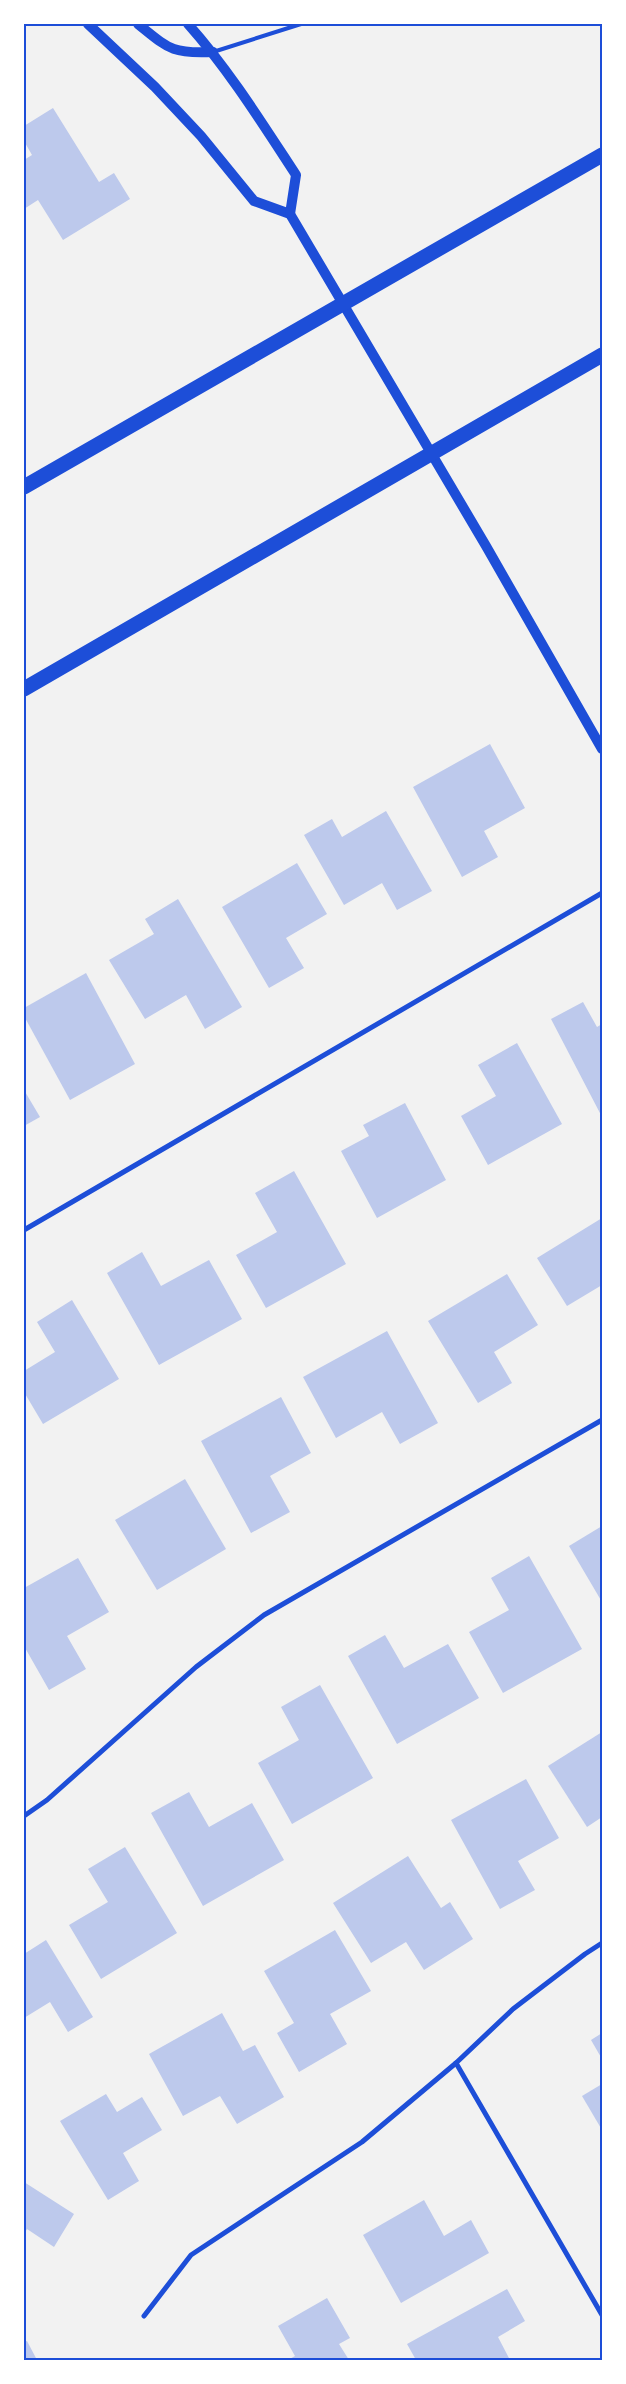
<svg xmlns="http://www.w3.org/2000/svg" width="626" height="2384" font-family="Spectral,serif">
	<rect width="100%" height="100%" fill="#f2f2f2"/>
	<!-- building -->
	<g fill="#bdc9ec">
		<path d="M53,108l46,74 15,-9 16,26 -67,41 -25,-40 -14,9v-49l8,-5 -8,-14v-15z"/>
		<path d="M490,744l35,64 -41,23 14,26 -36,20 -49,-90z"/>
		<path d="M386,811l46,80 -35,19 -15,-27 -38,22 -40,-70 28,-16 10,18z"/>
		<path d="M297,863l30,51 -41,24 18,30 -35,20 -47,-81z"/>
		<path d="M178,899l64,108 -37,22 -19,-34 -41,24 -36,-59 45,-26 -9,-15z"/>
		<path d="M86,973l49,91 -65,36 -46,-84v-8z"/>
		<path d="M583,1002l14,25 5,-3v93l-51,-98z"/>
		<path d="M517,1043l45,81 -74,41 -27,-49 35,-20 -18,-31z"/>
		<path d="M24,1090l16,27 -16,9z"/>
		<path d="M405,1103l41,77 -69,38 -36,-67 28,-15 -6,-11z"/>
		<path d="M294,1171l52,93 -80,44 -30,-53 41,-23 -22,-39z"/>
		<path d="M602,1218v67l-35,21 -30,-48z"/>
		<path d="M142,1252l19,34 48,-26 33,59 -83,46 -52,-92z"/>
		<path d="M507,1274l31,51 -44,27 18,31 -34,20 -50,-82z"/>
		<path d="M72,1300l47,79 -76,45 -19,-32v-21l31,-19 -18,-30z"/>
		<path d="M387,1331l51,92 -38,21 -18,-32 -46,26 -33,-61z"/>
		<path d="M281,1397l30,56 -41,23 20,36 -39,21 -50,-92z"/>
		<path d="M185,1479l41,70 -69,41 -42,-70z"/>
		<path d="M602,1526v76l-33,-56z"/>
		<path d="M529,1556l53,93 -79,44 -34,-61 40,-22 -18,-32z"/>
		<path d="M78,1558l31,54 -42,24 19,33 -37,21 -25,-44v-58z"/>
		<path d="M385,1635l19,33 44,-24 31,54 -82,46 -49,-88z"/>
		<path d="M320,1685l53,93 -81,46 -34,-61 41,-23 -18,-33z"/>
		<path d="M602,1732v85l-15,10 -39,-61z"/>
		<path d="M526,1779l33,59 -41,23 17,29 -35,19 -49,-89z"/>
		<path d="M189,1792l20,35 43,-24 32,57 -81,46 -52,-93z"/>
		<path d="M125,1847l52,86 -76,46 -32,-54 39,-23 -20,-33z"/>
		<path d="M408,1856l33,52 9,-6 23,37 -49,31 -18,-28 -35,21 -38,-60z"/>
		<path d="M335,1930l36,61 -41,23 17,30 -48,28 -22,-39 17,-10 -30,-52z"/>
		<path d="M46,1940l47,77 -25,15 -18,-30 -26,16v-64z"/>
		<path d="M222,2013l21,38 12,-6 29,52 -47,27 -17,-28 -37,20 -34,-62z"/>
		<path d="M602,2033v26l-11,-19z"/>
		<path d="M602,2084v46l-20,-34z"/>
		<path d="M106,2094l11,18 25,-15 20,33 -39,23 16,28 -31,19 -48,-79z"/>
		<path d="M24,2182l50,32 -20,33 -27,-18 -3,5z"/>
		<path d="M424,2200l20,36 27,-16 18,33 -88,50 -38,-68z"/>
		<path d="M507,2289l18,32 -27,16 12,23h-94l-9,-16z"/>
		<path d="M327,2298l23,40 -11,6 10,16h-61l7,-4 -17,-30z"/>
		<path d="M27,2341l10,19h-13v-18z"/>
	</g>
	<g fill="none" stroke-linecap="round" stroke-linejoin="round">
		<!-- service -->
		<path stroke="#1d4ed8" stroke-width="4" d="M213,52l88,-28"/>
		<!-- minor -->
		<g stroke="#1d4ed8" stroke-width="5">
			<path d="M24,1230l578,-337"/>
			<path d="M24,1816l23,-16 149,-133 68,-52 338,-195"/>
			<path d="M456,2063l146,252"/>
			<path d="M144,2316l47,-61 171,-113 94,-79 57,-54 72,-55 17,-11"/>
		</g>
		<!-- secondary -->
		<g stroke="#1d4ed8" stroke-width="10">
			<path d="M88,24l67,63 46,49 53,65 36,13 196,332 116,203"/>
			<path d="M138,24c31,25 34,30 75,28"/>
			<path d="M188,24c41,46 74,99 108,151l-6,39"/>
		</g>
		<!-- motorway -->
		<g stroke="#1d4ed8" stroke-width="15">
			<path d="M24,487l578,-332"/>
			<path d="M24,689l578,-334"/>
		</g>
	</g>
	<!-- border -->
	<rect width="626" height="2384" fill="none" stroke="#ffffff" stroke-width="50"/>
	<rect x="25" y="25" width="576" height="2334" fill="none" stroke="#1d4ed8" stroke-width="2"/>
</svg>
